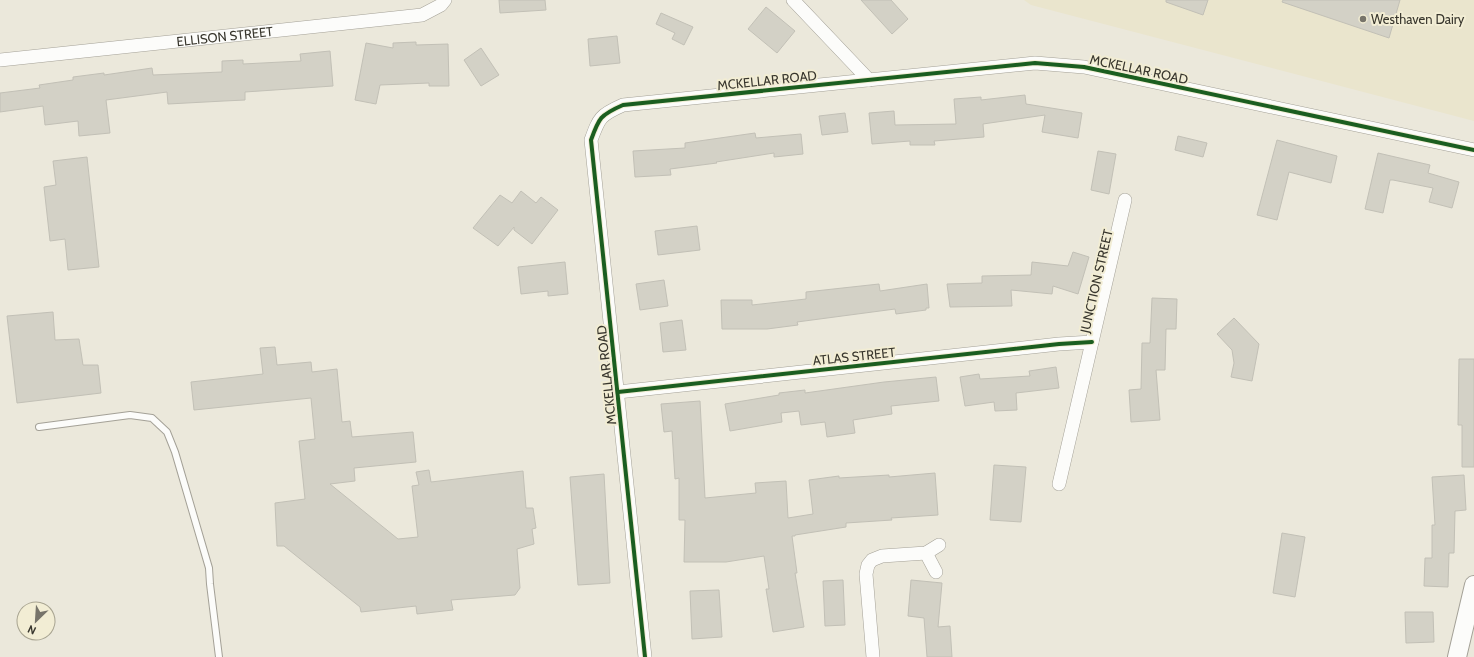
<svg xmlns="http://www.w3.org/2000/svg" width="1474" height="657" font-family="Cabin,sans-serif">
	<rect width="100%" height="100%" fill="#ebe8db"/>
	<!-- built -->
	<path fill="#eae5cd" d="M1024,0h450v121l-443,-116z"/>
	<!-- building -->
	<g fill="#d3d1c6" stroke="#c2c0b6">
		<path d="M499,0h46l1,10 -46,3z"/>
		<path d="M861,0h30l17,19 -16,15z"/>
		<path d="M1166,0h42l-5,15 -37,-13z"/>
		<path d="M1283,0h117l-11,38 -107,-36z"/>
		<path d="M766,7l29,24 -18,22 -29,-24z"/>
		<path d="M661,13l32,14 -9,18 -12,-6 3,-6 -19,-9z"/>
		<path d="M617,36l3,27 -30,3 -2,-27z"/>
		<path d="M416,42v3l32,-1 1,42h-20v-3l-49,2 -4,19 -21,-4 11,-57 27,5v-5z"/>
		<path d="M481,48l18,27 -18,11 -17,-26z"/>
		<path d="M330,51l3,35 -88,6v8l-21,1 -56,3 -1,-12 -61,8 4,33 -31,3 -1,-15 -33,4 -2,-19 -43,6v-19l40,-5 -1,-3 34,-5v-3l31,-4v2l48,-7 1,7 69,-3v-11l21,-1v4l58,-3 -1,-7z"/>
		<path d="M1025,95l1,9 56,9 -4,25 -36,-6 3,-17 -62,9 1,13 -50,4 1,4h-25v-4l-38,3 -3,-31 25,-2 1,14 61,-1 -2,-25 27,-2v3z"/>
		<path d="M845,113l3,19 -26,3 -3,-19z"/>
		<path d="M755,133l1,5 45,-4 2,20 -29,3v-4l-58,9 1,1 -47,6 1,6 -36,2 -2,-26 52,-3v-5z"/>
		<path d="M1178,136l29,7 -4,14 -28,-7z"/>
		<path d="M1277,140l60,16 -6,27 -42,-11 -12,48 -20,-5z"/>
		<path d="M1098,151l18,3 -7,40 -18,-4z"/>
		<path d="M1378,153l52,12 -2,8 31,9 -7,26 -23,-6 4,-14 -40,-8h-3l-7,33 -18,-4z"/>
		<path d="M87,157l12,110 -31,3 -3,-31 -15,2 -6,-54 12,-2 -3,-24z"/>
		<path d="M521,191l15,12 5,-6 17,13 -26,34 -18,-14v-3l-16,19 -25,-18 27,-33 12,8z"/>
		<path d="M697,226l3,24 -42,5 -3,-24z"/>
		<path d="M1073,252l16,5 -11,37 -25,-8 -1,8 -41,-4 1,16 -62,1 -3,-23 35,-1v-7l49,-1 1,-13 36,4z"/>
		<path d="M565,262l3,32 -20,2v-5l-27,3 -3,-27z"/>
		<path d="M664,280l4,26 -28,4 -4,-26z"/>
		<path d="M879,284l1,7 47,-7 2,24h-3v2l-30,4 -1,-5 -98,13 1,3 -31,4h-45l-1,-29h31v5l54,-6v-7z"/>
		<path d="M1152,298l25,1 -1,30h-10l-1,41h-9l4,50 -29,2 -2,-32 12,-1 1,-46h8z"/>
		<path d="M53,312l2,28 24,-1 4,26h15l3,28 -84,10 -10,-87z"/>
		<path d="M1234,318l25,26 -7,37 -21,-4 3,-14 -2,-13 -15,-16z"/>
		<path d="M682,320l4,30 -23,2 -3,-29z"/>
		<path d="M275,347l2,18 34,-3 1,10 25,-3 5,53 8,-1 2,16 61,-5 3,30 -62,6 1,13 -25,3 68,55 20,-2 -6,-51 7,-1 -3,-13 13,-2 2,12 92,-11 3,37h7l3,20 -4,1 2,15 -17,5 3,39 -5,7 -64,5 2,10 -36,4 -1,-8 -55,6 -1,-5 -76,-61h-7l-2,-43 30,-4 -6,-58 16,-2 -4,-41 -117,12 -3,-28 72,-8 -3,-26z"/>
		<path d="M1459,359h15v108h-12v-42h-4z"/>
		<path d="M1056,367l3,21 -43,5 1,17 -22,1 -1,-9 -29,4 -5,-29 19,-3 1,5 50,-3 -1,-5z"/>
		<path d="M936,377l3,24 -48,5 1,8 -39,6 2,13 -28,4 -2,-15 -24,3 -2,-14 -18,2 1,9 -52,9 -5,-27 54,-9v-2l26,-3v3l79,-11z"/>
		<path d="M700,401l5,97 51,-5 -1,-10 31,-2 2,37 25,-4 -4,-34 30,-4v2l50,-3v2l46,-4 3,42 -47,3 1,2 -46,3v4l-51,8v1h-3l5,37h-2l9,54 -31,5 -7,-43h3l-5,-33 -38,6h-42l1,-42h-6v-42l-4,1 -3,-48 -8,1 -3,-28z"/>
		<path d="M994,465l32,2 -5,55 -31,-2z"/>
		<path d="M604,474l6,109 -32,2 -8,-108z"/>
		<path d="M1464,475l2,35 -11,1 -1,42h-5l-1,34 -24,-1 1,-28h7v-33h3l-3,-48z"/>
		<path d="M1282,533l23,4 -10,60 -22,-4z"/>
		<path d="M843,580l2,45 -20,1 -2,-45z"/>
		<path d="M911,580l31,3 -4,44 12,-1 2,31h-25l-3,-39 -16,-2z"/>
		<path d="M719,590l3,47 -30,2 -2,-48z"/>
		<path d="M1405,612h28l1,30 -28,1z"/>
	</g>
	<g fill="none" stroke-linecap="round" stroke-linejoin="round">
		<defs>
			<path id="service" d="M39,427l91,-12 22,3 15,14 8,20 34,116 1,16 9,73"/>
			<g id="minor">
				<path d="M793,0l76,80"/>
				<path id="s1" d="M0,60l422,-45 19,-10 4,-5"/>
				<path d="M618,392l441,-48 33,-2"/>
				<path d="M1059,484l66,-284"/>
				<path d="M926,553l10,19"/>
				<path d="M645,657l-54,-517c8,-22 9,-25 32,-35l412,-42 49,4 390,83"/>
				<path d="M873,657l-7,-83 2,-9 4,-5 10,-4 44,-3 13,-8"/>
			</g>
			<path id="secondary" d="M1457,657l17,-72"/>
		</defs>
		<!-- service casing -->
		<use href="#service" stroke="#a4a197" stroke-width="8"/>
		<!-- minor casing -->
		<use href="#minor" stroke="#a4a197" stroke-width="14"/>
		<!-- secondary casing -->
		<use href="#secondary" stroke="#a4a197" stroke-width="20"/>
		<!-- service -->
		<use href="#service" stroke="#fcfcfa" stroke-width="6"/>
		<!-- minor -->
		<use href="#minor" stroke="#fcfcfa" stroke-width="13"/>
		<!-- secondary -->
		<use href="#secondary" stroke="#fcfcfa" stroke-width="18"/>
		<defs>
			<g id="cycleway">
				<path d="M618,392l441,-48 33,-2"/>
				<path d="M645,657l-54,-517c8,-22 9,-25 32,-35l412,-42 49,4 390,83"/>
			</g>
		</defs>
		<!-- cycleway casing -->
		<use href="#cycleway" stroke="#f2edd4" stroke-width="6"/>
		<!-- cycleway -->
		<use href="#cycleway" stroke="#1b5e20" stroke-width="4"/>
	</g>
	<!-- markers -->
	<circle fill="#77746a" stroke="#f2edd4" stroke-width="1.5" cx="1363" cy="19" r="4"/>
	<g text-anchor="middle" stroke-width="4" stroke-linejoin="round" paint-order="stroke">
		<!-- poi labels -->
		<g font-size="13" fill="#38362d" stroke="#f2edd4" text-anchor="start">
			<text x="1371" y="24">Westhaven Dairy</text>
		</g>
		<!-- street labels -->
		<g font-size="13" fill="#38362d" stroke="#f2edd4">
			<text dy="5" stroke="none"><textPath href="#s1" startOffset="226">ELLISON STREET</textPath></text>
			<text transform="translate(1139 69) rotate(12)" y="5">MCKELLAR ROAD</text>
			<text transform="translate(767 80) rotate(-6)" y="5">MCKELLAR ROAD</text>
			<text transform="translate(1096 281) rotate(-77)" y="5">JUNCTION STREET</text>
			<text transform="translate(854 356) rotate(-6)" y="5">ATLAS STREET</text>
			<text transform="translate(606 375) rotate(-96)" y="5">MCKELLAR ROAD</text>
		</g>
	</g>
	<!-- north arrow -->
	<g transform="translate(36 621) rotate(205)"><circle r="19" fill="#f2edd4" stroke="#a8a491"/>
	<path d="M0-3L7 15L0 10L-7 15Z" fill="#77746a"/>
	<text y="-6" font-size="11" font-weight="bold" text-anchor="middle" fill="#38362d">N</text>
	</g>
</svg>
